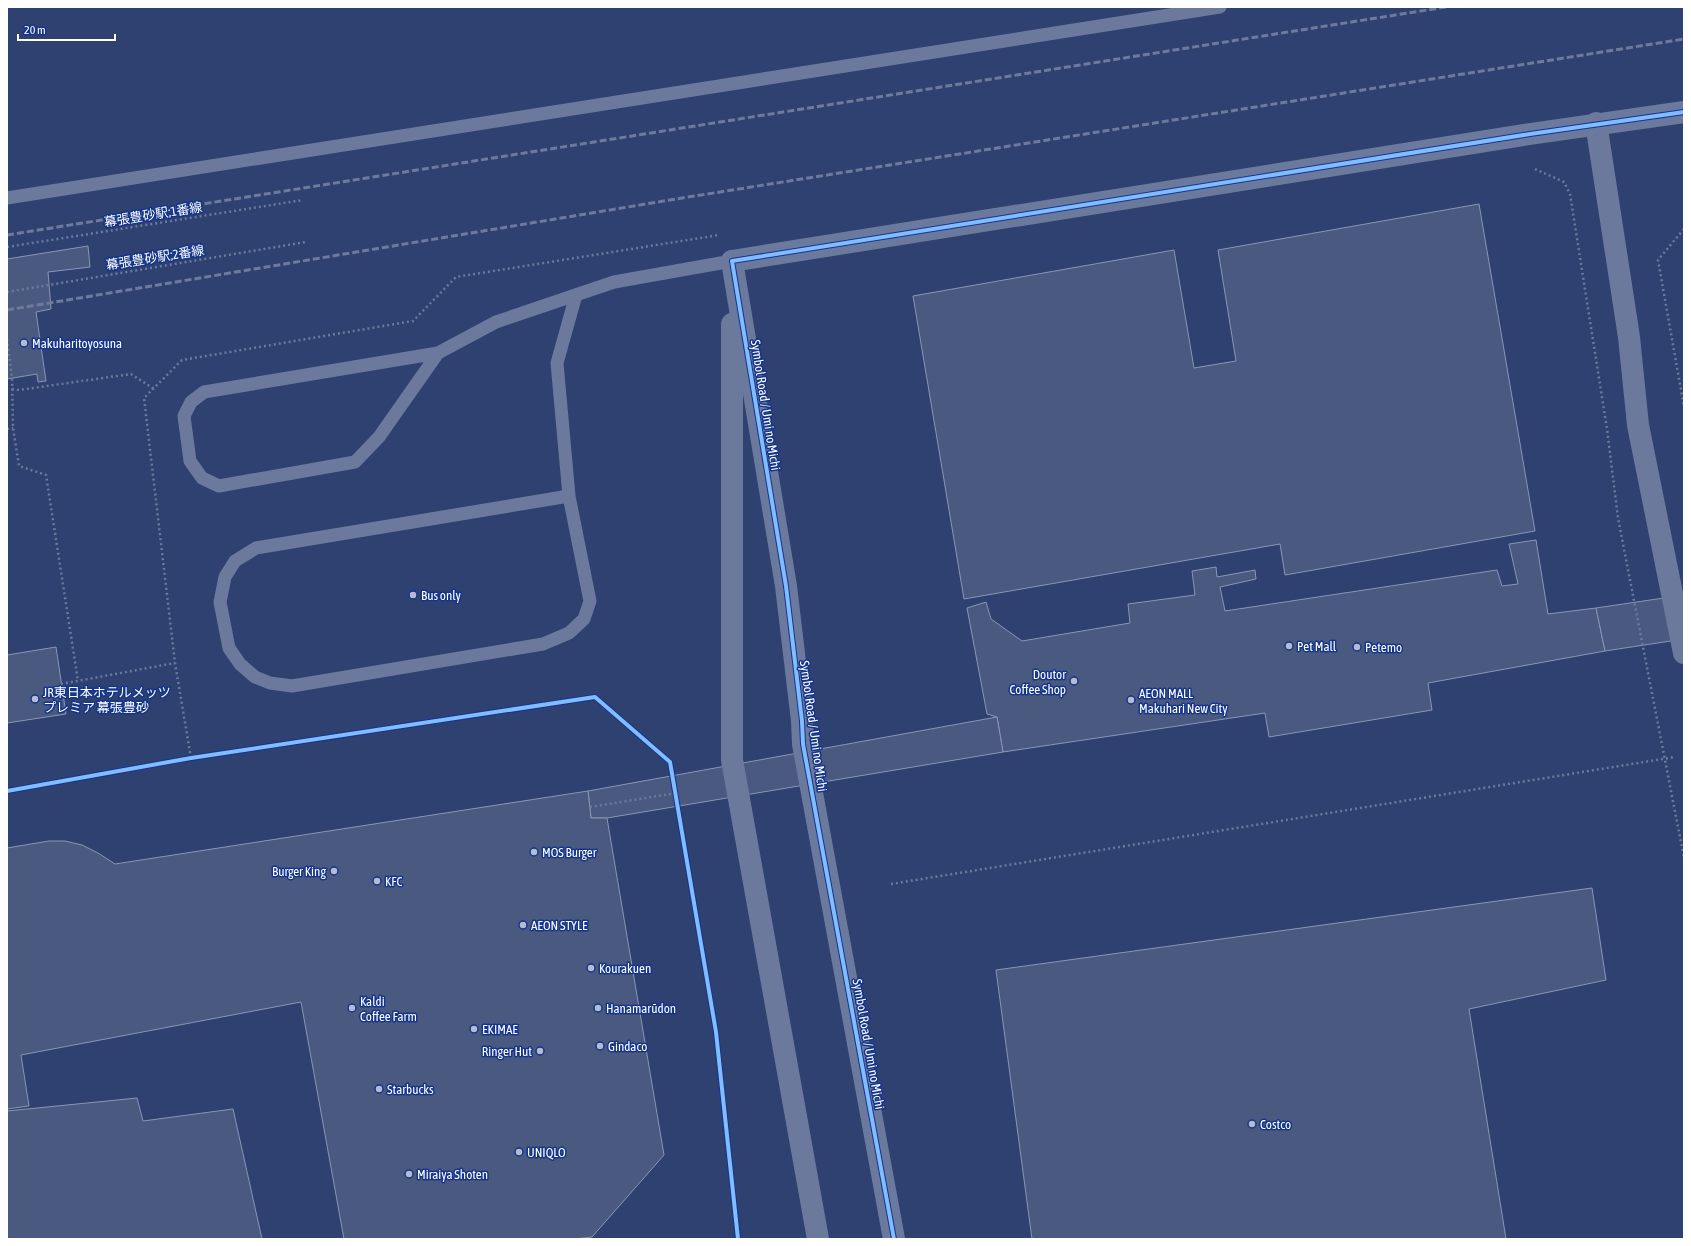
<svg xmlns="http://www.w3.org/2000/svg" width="1691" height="1246" font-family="'Asap Condensed','Noto Sans JP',sans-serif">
	<rect width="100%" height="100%" fill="#2f4170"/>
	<!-- building -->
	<g fill="#49597f" stroke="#8a96b3">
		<path d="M1479,204l56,327 -250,44 -5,-31 -316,55 -51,-303 261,-46 20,118 42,-7 -18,-111z"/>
		<path d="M88,246l2,21 -42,5 3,37 -15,3 10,69 -8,1 -1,-8 -30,5v-120z"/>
		<path d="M1536,540l12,74 48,-6 9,43 -177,32 4,27 -163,27 -4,-24 -262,39 -6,-35 -10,-3 -20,-106 19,-6 5,17 31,22 108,-18 -2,-19 67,-9 -3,-24 24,-4 1,10 38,-7 1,9 -36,8 5,24 272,-41 5,16 16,-2 -9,-40z"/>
		<path d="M1684,595v44l-79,12 -9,-43z"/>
		<path d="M56,647l10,67 -59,9v-68z"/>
		<path d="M997,717l6,35 -396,66h-16l-3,-27z"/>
		<path d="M588,791l3,27h16l57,337 -72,82 -17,2h-231l-43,-237 -280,53 8,51 -22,3v-261l42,-7h16l17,4 16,8 17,11z"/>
		<path d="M1592,888l14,92 -137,29 37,230h-474l-36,-269z"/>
		<path d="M137,1098l6,23 90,-12 29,130h-255v-128z"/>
	</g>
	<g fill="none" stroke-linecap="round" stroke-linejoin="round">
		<!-- path -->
		<g stroke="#6b799d" stroke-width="2.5" stroke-dasharray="2 3" stroke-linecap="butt">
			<path d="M1535,169l29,13 6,12 37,235 11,89 66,340"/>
			<path d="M1684,229l-26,31 26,147"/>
			<path d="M7,247l296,-47"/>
			<path d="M7,292l299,-50"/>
			<path d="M7,339l5,39 1,50 6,38 27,9 32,206"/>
			<path d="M12,389l7,1 112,-16 23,15"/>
			<path d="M7,429l6,-1"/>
			<path d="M61,684l114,-21"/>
			<path d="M191,758l-16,-95 -31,-265 38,-38 231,-39 43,-44 263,-42"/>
			<path d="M590,807l86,-14"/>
			<path d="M891,884l784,-127"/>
		</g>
		<!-- service -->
		<g stroke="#6b799d" stroke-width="13">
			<path d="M7,198l1213,-191"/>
			<path d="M438,353l-59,84 -24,25 -136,24 -17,-8 -12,-17 -6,-45 7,-14 13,-10 234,-39 58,-31 118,-40 118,-21"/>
			<path d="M569,496l-313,52 -21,13 -10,16 -5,25 9,46 11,16 15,13 15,6 22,3 251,-42 26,-11 15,-14 6,-18 -21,-105 -12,-133 19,-68"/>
		</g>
		<!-- tertiary -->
		<g stroke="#6b799d" stroke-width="22">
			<path d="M1596,123l33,214 9,88 46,228"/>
			<path d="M732,261l54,325 16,135 1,23 91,495"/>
			<path d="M732,261l798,-127 154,-22"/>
			<path d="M732,324v436l86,479"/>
		</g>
		<!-- rail -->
		<g stroke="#6d7a9c" stroke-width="3" stroke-dasharray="7 3" stroke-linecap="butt">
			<path d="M7,235l1439,-228"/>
			<path d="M7,310l675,-112 1002,-159"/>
		</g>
		<defs>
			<g id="cycleway">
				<path d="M7,791l184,-33 404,-61 75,65 46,270 22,207"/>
				<path d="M894,1239l-91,-495 -1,-23 -16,-135 -54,-325 798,-127 154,-22"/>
			</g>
		</defs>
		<!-- cycleway casing -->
		<use href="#cycleway" stroke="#14358b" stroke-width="6"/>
		<!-- cycleway -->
		<use href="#cycleway" stroke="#80bcff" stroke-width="4"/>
	</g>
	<!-- markers -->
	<g fill="#b6bccd" stroke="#14358b" stroke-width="1.5">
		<circle cx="24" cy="343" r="4"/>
		<circle cx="413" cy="595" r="4"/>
		<circle cx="1289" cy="646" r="4"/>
		<circle cx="1357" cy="647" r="4"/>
		<circle cx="1074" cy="681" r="4"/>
		<circle cx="35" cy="699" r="4"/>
		<circle cx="1131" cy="700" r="4"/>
		<circle cx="534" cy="852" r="4"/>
		<circle cx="334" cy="871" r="4"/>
		<circle cx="377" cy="881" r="4"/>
		<circle cx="523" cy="925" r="4"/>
		<circle cx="591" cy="968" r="4"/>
		<circle cx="352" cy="1008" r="4"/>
		<circle cx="598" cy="1008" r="4"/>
		<circle cx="474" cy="1029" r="4"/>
		<circle cx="600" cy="1046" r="4"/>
		<circle cx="540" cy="1051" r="4"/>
		<circle cx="379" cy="1089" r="4"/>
		<circle cx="1252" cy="1124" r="4"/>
		<circle cx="519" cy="1152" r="4"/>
		<circle cx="409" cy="1174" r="4"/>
	</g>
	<g text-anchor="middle" stroke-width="3" stroke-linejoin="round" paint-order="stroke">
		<!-- street labels -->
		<g font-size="13" fill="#fff" stroke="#14358b">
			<text transform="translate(153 214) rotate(-9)" y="5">幕張豊砂駅;1番線</text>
			<text transform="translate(155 257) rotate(-9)" y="5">幕張豊砂駅;2番線</text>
			<text transform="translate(766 405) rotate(81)" y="5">Symbol Road / Umi no Michi</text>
			<text transform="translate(814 726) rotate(82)" y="5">Symbol Road / Umi no Michi</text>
			<text transform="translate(869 1044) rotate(80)" y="5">Symbol Road / Umi no Michi</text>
		</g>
		<!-- poi labels -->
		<g font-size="13" fill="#fff" stroke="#14358b" text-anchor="start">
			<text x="32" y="348">Makuharitoyosuna</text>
			<text x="421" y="600">Bus only</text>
			<text x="1297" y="651">Pet Mall</text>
			<text x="1365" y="652">Petemo</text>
			<text x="1066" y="679" text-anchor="end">Doutor<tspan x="1066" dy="15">Coffee Shop</tspan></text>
			<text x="43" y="697">JR東日本ホテルメッツ<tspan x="43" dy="15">プレミア 幕張豊砂</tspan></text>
			<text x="1139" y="698">AEON MALL<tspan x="1139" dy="15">Makuhari New City</tspan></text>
			<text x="542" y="857">MOS Burger</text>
			<text x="326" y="876" text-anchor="end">Burger King</text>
			<text x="385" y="886">KFC</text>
			<text x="531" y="930">AEON STYLE</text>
			<text x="599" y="973">Kourakuen</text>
			<text x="360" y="1006">Kaldi<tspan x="360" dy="15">Coffee Farm</tspan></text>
			<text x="606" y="1013">Hanamarūdon</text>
			<text x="482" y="1034">EKIMAE</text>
			<text x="608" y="1051">Gindaco</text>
			<text x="532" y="1056" text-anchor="end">Ringer Hut</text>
			<text x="387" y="1094">Starbucks</text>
			<text x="1260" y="1129">Costco</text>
			<text x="527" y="1157">UNIQLO</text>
			<text x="417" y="1179">Miraiya Shoten</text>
		</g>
	</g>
	<!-- border -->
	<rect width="1691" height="1246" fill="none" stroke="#ffffff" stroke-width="16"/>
	<!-- scale -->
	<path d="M18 34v6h97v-6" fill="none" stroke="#ffffff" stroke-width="2"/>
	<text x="24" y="34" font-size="12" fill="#ffffff" stroke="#14358b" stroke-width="3" paint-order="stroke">20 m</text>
</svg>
